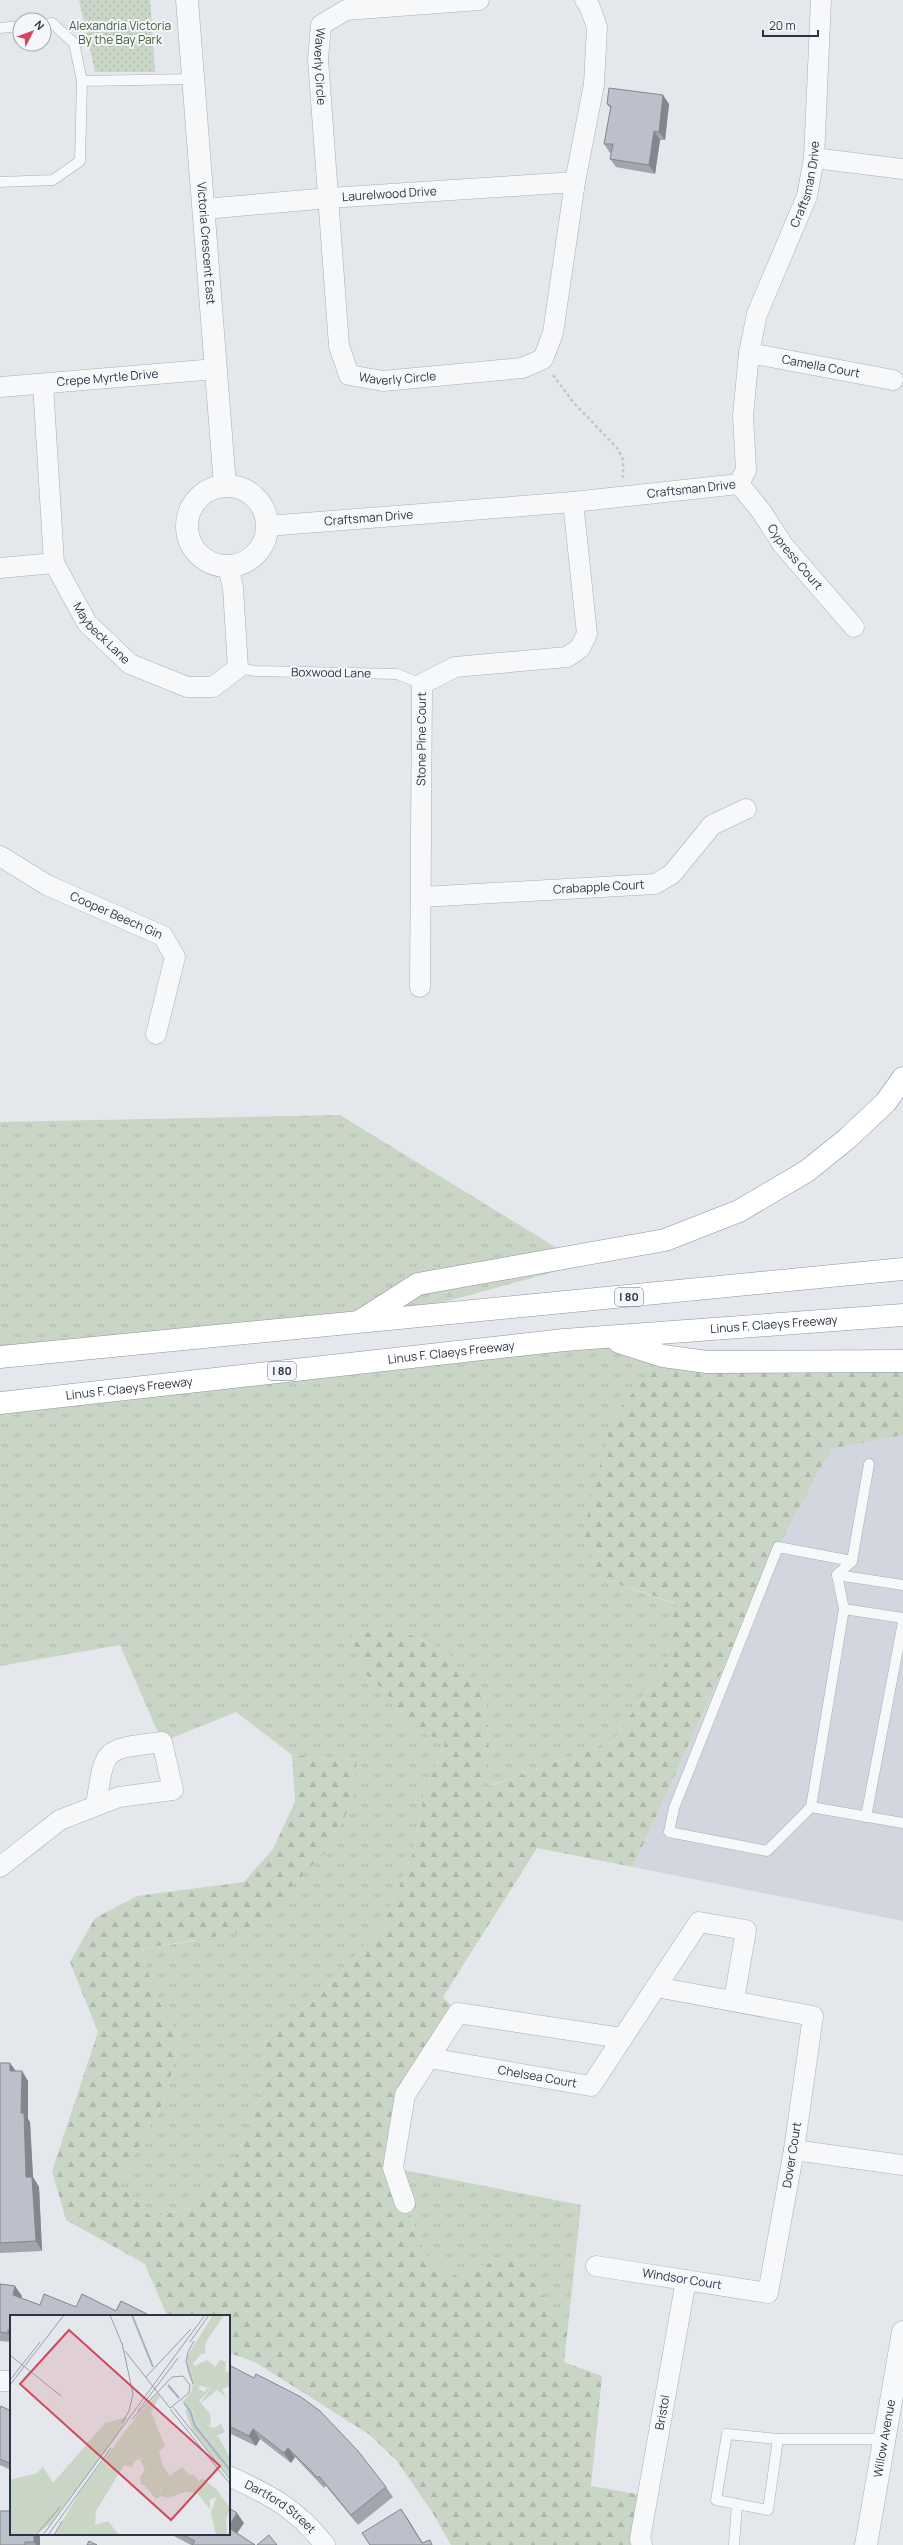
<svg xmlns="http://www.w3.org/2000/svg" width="903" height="2545" font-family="Manrope,sans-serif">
	<defs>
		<pattern id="grass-tufts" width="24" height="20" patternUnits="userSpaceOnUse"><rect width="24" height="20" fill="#c9d6c5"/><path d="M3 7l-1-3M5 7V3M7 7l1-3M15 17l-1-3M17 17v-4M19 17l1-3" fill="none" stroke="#adb8ab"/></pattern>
		<pattern id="forest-firs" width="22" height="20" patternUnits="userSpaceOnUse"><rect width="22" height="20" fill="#c9d6c5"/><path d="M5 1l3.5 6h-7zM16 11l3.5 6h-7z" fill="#adb8ab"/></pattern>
		<pattern id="park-dots" width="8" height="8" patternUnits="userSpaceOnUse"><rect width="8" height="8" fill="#c9d6c5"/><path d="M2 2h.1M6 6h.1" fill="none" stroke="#adb8ab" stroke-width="1.8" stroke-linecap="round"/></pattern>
	</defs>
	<rect width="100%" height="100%" fill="#e4e7ec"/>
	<!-- built -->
	<path fill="#d2d6de" d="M903,1435v486l-270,-54 145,-320 53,-98z"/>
	<!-- grass -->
	<g fill="url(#grass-tufts)">
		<path d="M340,1115l243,149 -230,63 -353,31v-236z"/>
		<path d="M564,1340l99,16 -61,223 74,25 -9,57 -54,80 -132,48 8,-41 -4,-48 -39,-49 -44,-20 -41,39 26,23 13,28 45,22 -21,51 -10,56 -30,73 -67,76 -51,33 -6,66 -29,71 -42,40 -38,8 -32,-34 48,-88 12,-59 -26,-45 -11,-42 52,-8 163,-181 -65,-5 -56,-43 -74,30 -42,-97 -120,21v-263z"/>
		<path d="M393,2168l188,37 -13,121 -58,-72 -52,23 -33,-22z"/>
	</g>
	<!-- forest -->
	<path fill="url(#forest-firs)" d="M663,1356l240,5v74l-72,14 -53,98 -145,320 -96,-19 -94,149 15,16 -53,82 -12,73 32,87 33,22 52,-23 58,72 -4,36 38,14 -11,110 57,10 -6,49h-191l-19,-33 -35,-51 -27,-26 -115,-73 -26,-9v-37h-62l-22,-52 -79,-44 -14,-49 46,-139 -28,-70 25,-44 42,-22 107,-14 29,-33 22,-47 -3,-47 65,5 -4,40 -24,48 -81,83 -106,18 11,42 26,45 -12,59 -48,88 32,34 38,-8 42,-40 29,-71 6,-66 51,-33 67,-76 30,-73 10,-56 21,-51 -45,-22 -13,-28 -26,-23 -10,-37 51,-2 44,20 39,49 4,48 -7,41 131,-48 54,-80 8,-58 -73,-24 -20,-42 30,-119z"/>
	<!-- park -->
	<path fill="url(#park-dots)" d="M79,0h71l5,72h-60z"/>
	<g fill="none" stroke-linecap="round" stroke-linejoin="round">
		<defs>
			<g id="service">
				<path d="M0,28l20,-2"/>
				<path d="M82,81l112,-2"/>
				<path d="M0,182l53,-2 27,-19 2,-80 -8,-38 -22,-20 -8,1"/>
				<path d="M238,668l18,3 141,3 25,10"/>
				<path d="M869,1464l-17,97 -15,14 7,34 -33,198 92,16"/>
				<path d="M837,1575l66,10"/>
				<path d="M844,1609l59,9"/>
				<path d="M811,1807l-44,44 -98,-19 5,-24 104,-261 74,14"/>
				<path d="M866,1817l37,-195"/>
				<path d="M778,2439l-10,71 -52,-10 11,-66 51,5h107"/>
				<path d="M734,2545l3,-41"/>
			</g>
			<g id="minor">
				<path id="s1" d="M479,0l-133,10 -25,15 -3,34 21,287 10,29 34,6 139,-13 21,-9 10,-26 22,-151 19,-98 3,-57 -8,-22 -4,-5"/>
				<path d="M814,158l89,11"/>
				<path id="s2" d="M204,209l125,-11 246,-16"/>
				<path id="s3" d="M749,353l144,27"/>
				<path id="s4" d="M43,384l11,179 33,60 43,41 57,23h26l25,-19 -5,-80 -5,-22"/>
				<path id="s5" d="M0,387l216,-18"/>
				<path id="s6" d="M739,484l22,27 22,34 71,82"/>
				<path id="s7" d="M267,526l306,-24 166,-18 7,-14 -3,-54 6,-63 8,-39 50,-118 7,-38 7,-158"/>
				<path d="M0,568l54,-5"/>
				<path id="s8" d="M0,856l47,29 116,51 12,21 -19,77"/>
				<path id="s9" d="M422,897l233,-13 17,-10 40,-49 34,-16"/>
				<path id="s10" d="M420,987l2,-303 33,-17 112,-10 13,-9 7,-14 -14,-132"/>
				<path d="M0,1867l60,-47 59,-23 54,-7 -11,-48c-60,8 -57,4 -66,64"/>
				<path d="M656,1987l43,-65 47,8 -12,70"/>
				<path id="s11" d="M429,2058l162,28 65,-99 157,29 -19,134 -26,143 -172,-27"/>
				<path d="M794,2150l109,15"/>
				<path d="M405,2203l-12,-35 12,-73 53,-82 163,25"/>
				<path d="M0,2381h11"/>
				<path id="s12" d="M229,2476c41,19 67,32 96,69"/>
				<path id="s13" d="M642,2545l-2,-6 46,-259"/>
			</g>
			<g id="tertiary">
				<path id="s14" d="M187,0l38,486"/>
				<circle cx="227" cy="526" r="40"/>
				<path id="s15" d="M866,2545l37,-213"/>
			</g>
			<g id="motorway">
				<path d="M360,1321l58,-37 247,-44 74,-29 68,-40 41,-33 38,-36 17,-24"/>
				<path d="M619,1342l44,14 44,6 196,-1"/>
				<path d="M0,1357l903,-88"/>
				<path id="s16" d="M0,1403l564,-63 339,-25"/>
			</g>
		</defs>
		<!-- service casing -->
		<use href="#service" stroke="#a9aeb7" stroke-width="11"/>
		<!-- minor casing -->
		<use href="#minor" stroke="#a9aeb7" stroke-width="21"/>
		<!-- tertiary casing -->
		<use href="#tertiary" stroke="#a9aeb7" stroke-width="23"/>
		<!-- motorway casing -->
		<use href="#motorway" stroke="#8b94a3" stroke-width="23"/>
		<!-- path -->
		<path stroke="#c2c5cb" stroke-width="2.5" stroke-dasharray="3 3" stroke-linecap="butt" d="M553,375l20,27 45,47 5,11v18"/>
		<!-- service -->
		<use href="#service" stroke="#f7f8fa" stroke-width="10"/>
		<!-- minor -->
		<use href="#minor" stroke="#f7f8fa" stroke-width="20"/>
		<!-- tertiary -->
		<use href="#tertiary" stroke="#f7f8fa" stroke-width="22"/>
		<!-- motorway -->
		<use href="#motorway" stroke="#fff" stroke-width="22"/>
	</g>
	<!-- wall -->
	<g fill="#a1a5ae">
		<path d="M607,104h62l-4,36h-5l-5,34 -39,-7 -6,-8 1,-6h-1l-6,-9 7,-35z"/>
		<path d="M0,2063h10l6,8h6l6,10v38l2,3 3,55 6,10 3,64 -42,2z"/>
		<path d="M0,2284l22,12 -1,2 19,7 36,2 71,7 -136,2v26l-11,-1z"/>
		<path d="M229,2365l157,122 7,10 -35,28 -32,-39 -2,2 -29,-31 -4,6 -31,-24 -4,7 -27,-13z"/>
		<path d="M0,2409l11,2v59l-11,-5z"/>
		<path d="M244,2523l-7,10 18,12h-64l-21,-11h59z"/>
		<path d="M40,2534v11h-40z"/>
	</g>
	<!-- shaded-wall -->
	<g fill="#83868d">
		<path d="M663,95l6,9 -4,36 -6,-8z"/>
		<path d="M654,131l6,9 -5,34 -6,-9z"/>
		<path d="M10,2063l7,10 -7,-2z"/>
		<path d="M22,2071l6,10v38l2,3 3,55 6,10 3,64 -6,-10 -10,-64 -5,-64z"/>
		<path d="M15,2286l7,10 -2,9 -7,-10z"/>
		<path d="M8,2330l3,4v4l-3,-5z"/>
		<path d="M253,2429l7,10 -4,7 -7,-10z"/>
		<path d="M288,2448l7,9 -4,6 -7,-10z"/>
		<path d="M401,2509l7,10 16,26h-1z"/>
		<path d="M237,2513l7,10 -9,13 -6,-8v-2z"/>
		<path d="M34,2534h6v11h-4l-2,-3z"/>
	</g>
	<!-- building -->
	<g fill="#bbc0ca" stroke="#83868d">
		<path d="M609,88l54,7 -4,37 -5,-1 -5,34 -39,-6 3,-15h-9l7,-38 -4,-2z"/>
		<path d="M0,2063h10v8h12l-1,42h3l2,64h6l4,64 -36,2z"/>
		<path d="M0,2284l15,2 -2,9 27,10 4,-11 32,13 6,-13 34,17 5,-10 26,13 -1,2h-135v15l-3,-1v3l-8,-1z"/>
		<path d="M229,2365l25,13 2,-4 45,23 19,14 38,40 28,36 -35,28 -32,-39 -1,2 -30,-30 -4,5 -31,-24 -4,7 -20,-10z"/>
		<path d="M1,2406l10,5v49l-1,3 -10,-4v-50z"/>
		<path d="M229,2508l8,5 -8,13z"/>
		<path d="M401,2509l21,34 8,-3 2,5h-62l-8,-12z"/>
		<path d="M0,2511h11v23h23v8h-9v3h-25z"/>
		<path d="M229,2528l26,17h-63l3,-4 -14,-7h48z"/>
		<path d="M269,2535l8,10h-20z"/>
		<path d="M89,2541l8,4h-10z"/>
	</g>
	<g text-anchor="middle" stroke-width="4" stroke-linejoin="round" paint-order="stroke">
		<!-- shield labels -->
		<g fill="#f4f6f9" stroke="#676e7b" stroke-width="1">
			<rect x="615" y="1288" width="28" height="18" rx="3"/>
			<rect x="268" y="1362" width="28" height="18" rx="3"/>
		</g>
		<g font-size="11" font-weight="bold" fill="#2b3445">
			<text x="629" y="1301">I 80</text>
			<text x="282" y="1375">I 80</text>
		</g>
		<!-- park labels -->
		<g font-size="12" fill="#3f6138" stroke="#f4f6f9">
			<text x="120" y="30">Alexandria Victoria<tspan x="120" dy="14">By the Bay Park</tspan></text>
		</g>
		<!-- street labels -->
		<g font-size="12" fill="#2b3445" stroke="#f4f6f9">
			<text dy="4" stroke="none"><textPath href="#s1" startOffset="204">Waverly Circle</textPath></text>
			<text dy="4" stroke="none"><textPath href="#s7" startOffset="786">Craftsman Drive</textPath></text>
			<text dy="4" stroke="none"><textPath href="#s2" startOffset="186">Laurelwood Drive</textPath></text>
			<text dy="4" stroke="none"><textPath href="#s14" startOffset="244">Victoria Crescent East</textPath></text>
			<text dy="4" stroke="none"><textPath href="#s3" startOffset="73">Camella Court</textPath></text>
			<text dy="4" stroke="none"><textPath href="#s1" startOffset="564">Waverly Circle</textPath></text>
			<text dy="4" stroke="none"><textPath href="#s5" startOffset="108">Crepe Myrtle Drive</textPath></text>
			<text dy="4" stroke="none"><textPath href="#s7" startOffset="426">Craftsman Drive</textPath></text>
			<text dy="4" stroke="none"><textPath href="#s7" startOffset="102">Craftsman Drive</textPath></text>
			<text dy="4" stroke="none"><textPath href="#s6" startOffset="92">Cypress Court</textPath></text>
			<text dy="4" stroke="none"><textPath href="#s4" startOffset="265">Maybeck Lane</textPath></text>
			<text transform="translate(331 673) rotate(1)" y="4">Boxwood Lane</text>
			<text dy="4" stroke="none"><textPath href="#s10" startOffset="248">Stone Pine Court</textPath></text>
			<text dy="4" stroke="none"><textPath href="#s9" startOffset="177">Crabapple Court</textPath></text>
			<text dy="4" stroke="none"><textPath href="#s8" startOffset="131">Cooper Beech Gin</textPath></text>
			<text dy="4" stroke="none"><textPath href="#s16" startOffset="778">Linus F. Claeys Freeway</textPath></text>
			<text dy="4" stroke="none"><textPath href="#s16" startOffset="454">Linus F. Claeys Freeway</textPath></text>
			<text dy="4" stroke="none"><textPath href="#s16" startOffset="130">Linus F. Claeys Freeway</textPath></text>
			<text dy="4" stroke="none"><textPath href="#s11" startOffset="110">Chelsea Court</textPath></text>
			<text transform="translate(792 2155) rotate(-81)" y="4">Dover Court</text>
			<text transform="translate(682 2279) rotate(9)" y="4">Windsor Court</text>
			<text dy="4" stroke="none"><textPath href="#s13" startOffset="135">Bristol</textPath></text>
			<text dy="4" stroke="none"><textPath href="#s15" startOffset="108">Willow Avenue</textPath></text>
			<text dy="4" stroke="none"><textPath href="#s12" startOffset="60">Dartford Street</textPath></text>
		</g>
	</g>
	<!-- overview -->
	<g transform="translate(10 2315)">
		<rect width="220" height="220" fill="#e4e7ec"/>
		<path d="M203,0h11l-18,27 -1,6 -17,7zM183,69l7,2 -2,3 7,3 2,-4 3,1 -11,12 7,12 1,11 6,4 8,-4 4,8 -11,5 -1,6 -17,-21 -3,-12 -11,-8 9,-9zM117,102l-9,17 -68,90 -15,11h-25v-55l27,-7 6,-6 10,16 52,-60zM126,102l19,16 1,7 -4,11 -2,-3 -8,3h6l7,13v13l6,9 -1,7h-4l-5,-11 -7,-2 4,-8 -4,-15 -9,4 -3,6 -8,-2 -28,46 -1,14 -9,3 -2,7h-30l26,-43zM172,152l7,7h-8l-4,5 -7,-3z" fill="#c9d6c5"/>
		<path d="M195,33v6h-4l-8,10 2,2 4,-2 -12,6v-15zM201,73l6,2 -16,13 9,11 1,11 -4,-1 -1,-10 -7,-9zM148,78l2,3 -9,16 14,34 -6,5 3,13 8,12 7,3 4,-5 13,1 5,6 4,-2 13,10 14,19 -4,11 1,16h-10l-2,-4 -4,-18 5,-16 -6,3v9l-13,-16 -12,-1 -17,6 -6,-2 -6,3 -10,-12 -5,-3 -1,-7 5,-7 -5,-10 4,-3 4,15 -4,8 7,2 5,11 6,-2 -7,-14v-13l-7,-13 -12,-1 6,-4 10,4 4,-9 -4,-11 -9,1 -7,-14zM208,121l12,22v7l-17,-22 1,-6zM98,206l11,14h-35l2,-7z" fill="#c9d6c5"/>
		<path d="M181,91l5,16 34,43v12l-37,-45 -8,-21z" fill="#c9d6c5"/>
		<path d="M197,45l8,7 5,-7 6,2 -1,10h5v14l-8,3 4,8 -9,-7 -24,-6 -6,-14z" fill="#c9d6c5"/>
		<path fill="none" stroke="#9fb4cc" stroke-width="2" d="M122,0l21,52M158,70l11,13M174,88l6,8 5,15 35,44"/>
		<path fill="none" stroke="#9a9fa9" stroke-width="1" d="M100,0l12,29M180,27l19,-27M115,36l45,57M0,40l51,41M135,63l46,-49M0,65l30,-38M183,69l-7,-22 2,-10 6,-11M0,70l54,-70M163,92l57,72M160,94l60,75M128,96l40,-53M122,104l40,-42 11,-1 7,9 -1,8 -19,15M112,108l7,-12 4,-17 -11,-51M26,220l24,-28M33,220l162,-220M38,220l63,-87M44,220l8,-14"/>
		<path fill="#d1495b" fill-opacity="0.15" stroke="#d1495b" stroke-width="2" d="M59,15l151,136 -49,54 -151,-136z"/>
		<rect width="220" height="220" fill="none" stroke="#2b3445" stroke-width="2"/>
	</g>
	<!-- north arrow -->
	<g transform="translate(32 32) rotate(48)"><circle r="19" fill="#f4f6f9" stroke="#a4a8b1"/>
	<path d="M0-3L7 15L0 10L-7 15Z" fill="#d1495b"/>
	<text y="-6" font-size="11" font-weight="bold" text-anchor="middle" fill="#2b3445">N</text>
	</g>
	<!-- scale -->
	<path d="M763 30v6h55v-6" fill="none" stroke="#2b3445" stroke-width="2"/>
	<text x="769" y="30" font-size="12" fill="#2b3445" stroke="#f4f6f9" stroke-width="3" paint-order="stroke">20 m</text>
</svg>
